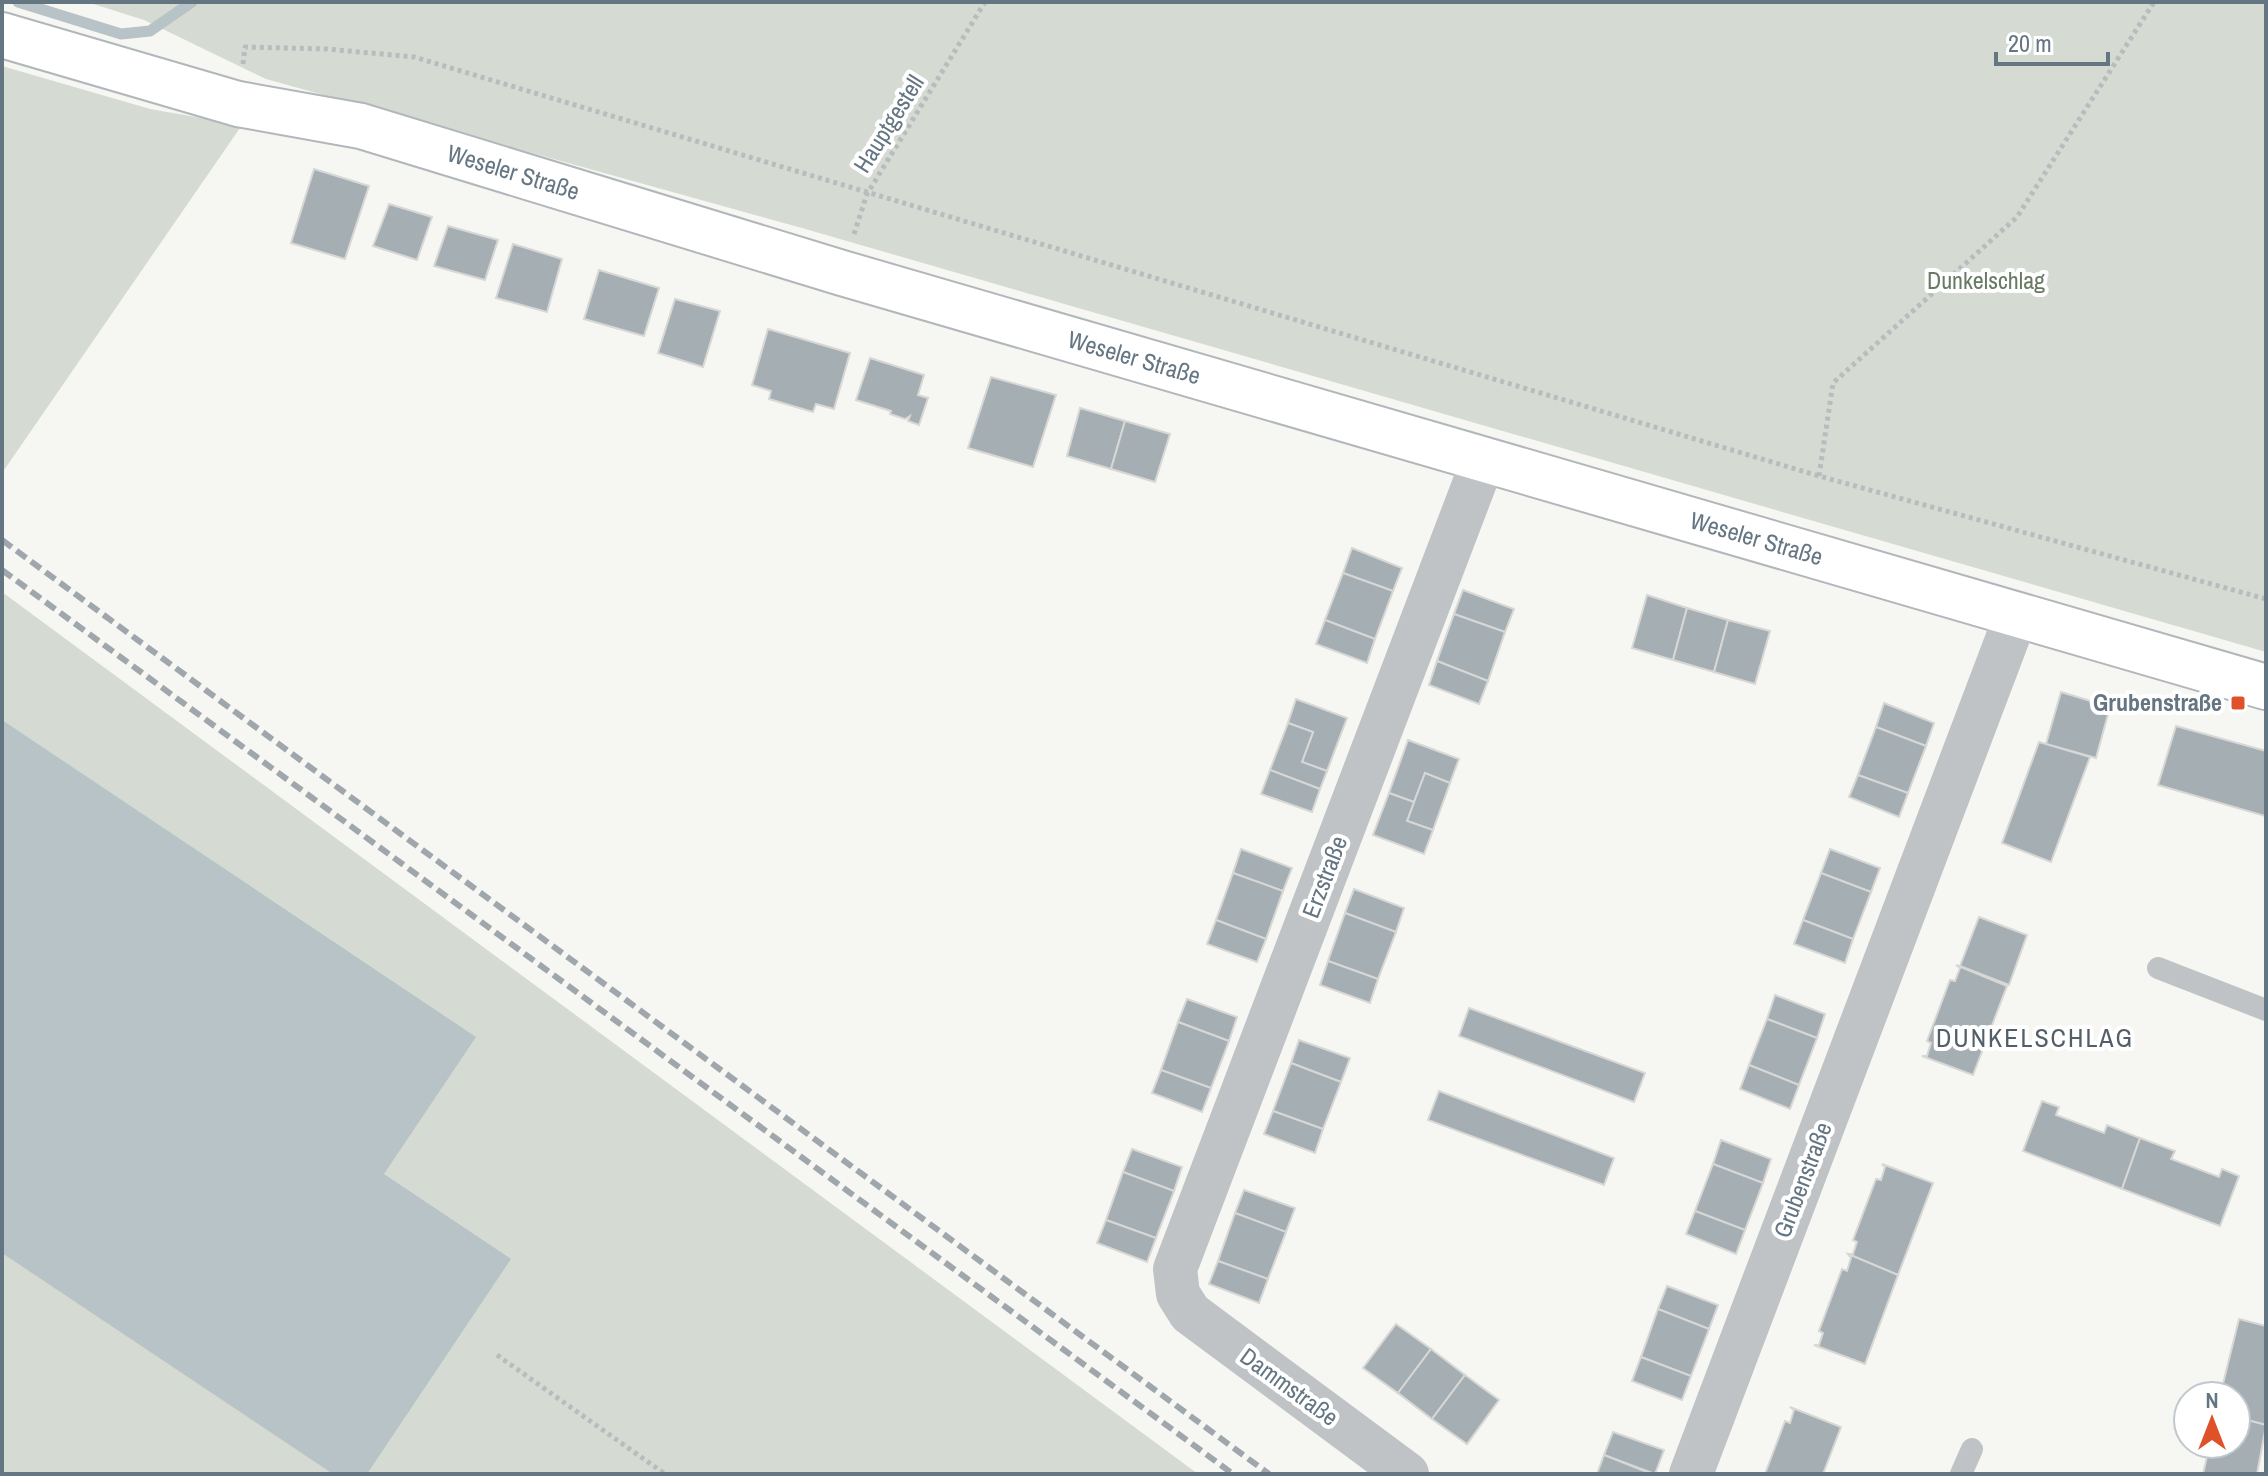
<svg xmlns="http://www.w3.org/2000/svg" width="2268" height="1476" font-family="'Archivo Narrow',sans-serif">
	<rect width="100%" height="100%" fill="#f6f6f2"/>
	<!-- green -->
	<g fill="#d5dbd2">
		<path d="M87,2h2179v650l-1464,-424 -536,-149 -122,-59z"/>
		<path d="M2,66l148,43 92,16 -240,348z"/>
		<path d="M2,592l1196,882h-1196z"/>
	</g>
	<!-- water -->
	<path fill="#b7c3c7" d="M2,720l474,317 -92,137 127,85 -144,215h-34l-331,-221z"/>
	<g fill="none" stroke-linecap="round" stroke-linejoin="round">
		<!-- stream -->
		<path stroke="#b7c3c7" stroke-width="11" d="M18,2l103,32 29,-3 42,-29"/>
	</g>
	<!-- building -->
	<g fill="#a5aeb3" stroke="#d7d7d5" stroke-width="2">
		<path d="M314,169l55,17 -24,73 -54,-16z"/>
		<path d="M389,204l43,13 -15,43 -44,-14z"/>
		<path d="M448,226l50,14 -13,40 -51,-14z"/>
		<path d="M513,244l49,15 -15,53 -51,-14z"/>
		<path d="M599,270l60,18 -15,48 -60,-17z"/>
		<path d="M675,299l45,12 -17,56 -45,-14z"/>
		<path d="M768,329l82,24 -16,56 -18,-5 -3,8 -44,-13 2,-8 -19,-6z"/>
		<path d="M870,358l54,17 -6,20 10,3 -9,27 -11,-4 2,-5 -5,3 -15,-5 1,-3 -35,-11z"/>
		<path d="M991,377l65,18 -23,72 -65,-19z"/>
		<path d="M1080,408l45,13 -14,48 -44,-13z"/>
		<path d="M1125,421l45,13 -15,48 -44,-13z"/>
		<path d="M1352,548l50,20 -9,23 -50,-18z"/>
		<path d="M1343,573l50,18 -18,48 -50,-19z"/>
		<path d="M1463,590l51,19 -9,23 -51,-18z"/>
		<path d="M1647,595l40,13 -14,52 -41,-12z"/>
		<path d="M1687,608l41,12 -14,52 -41,-12z"/>
		<path d="M1454,614l51,18 -17,49 -51,-20z"/>
		<path d="M1325,620l50,19 -8,24 -51,-19z"/>
		<path d="M1728,620l42,11 -15,53 -41,-12z"/>
		<path d="M1437,661l51,20 -9,23 -50,-19z"/>
		<path d="M2061,692l49,15 -14,51 -50,-14z"/>
		<path d="M1296,699l51,19 -20,53 -25,-9 11,-30 -25,-9z"/>
		<path d="M1884,703l50,20 -8,23 -50,-19z"/>
		<path d="M1288,723l25,9 -11,30 25,9 -7,18 -50,-19z"/>
		<path d="M2176,726l90,25 -1,65 -107,-31z"/>
		<path d="M1876,727l50,19 -18,47 -50,-18z"/>
		<path d="M1408,740l51,19 -9,24 -25,-10 -11,29 -25,-9z"/>
		<path d="M2039,742l51,15 -39,105 -49,-19z"/>
		<path d="M1270,770l50,19 -8,23 -51,-18z"/>
		<path d="M1425,773l25,10 -17,47 -26,-9z"/>
		<path d="M1858,775l50,18 -9,24 -50,-20z"/>
		<path d="M1389,793l25,9 -7,19 26,9 -9,24 -51,-19z"/>
		<path d="M1241,849l51,19 -9,23 -50,-18z"/>
		<path d="M1830,849l50,19 -9,24 -50,-19z"/>
		<path d="M1233,873l50,18 -17,48 -50,-19z"/>
		<path d="M1821,873l50,19 -18,47 -50,-19z"/>
		<path d="M1354,889l50,19 -8,24 -51,-19z"/>
		<path d="M1345,913l51,19 -18,47 -50,-18z"/>
		<path d="M1979,917l48,18 -18,50 -49,-19z"/>
		<path d="M1216,920l50,19 -9,23 -50,-18z"/>
		<path d="M1803,920l50,19 -8,24 -51,-19z"/>
		<path d="M1328,961l50,18 -8,24 -50,-18z"/>
		<path d="M1956,965l51,21 -34,89 -51,-19h5l4,-13 -4,-2 23,-61 5,1 5,-13z"/>
		<path d="M1775,995l50,19 -8,24 -50,-19z"/>
		<path d="M1187,999l50,18 -8,24 -51,-19z"/>
		<path d="M1469,1008l176,65 -11,29 -175,-66z"/>
		<path d="M1767,1019l50,19 -18,47 -50,-20z"/>
		<path d="M1178,1022l51,19 -18,47 -50,-18z"/>
		<path d="M1299,1040l51,18 -9,24 -50,-19z"/>
		<path d="M1291,1063l50,19 -18,47 -50,-18z"/>
		<path d="M1749,1065l50,20 -9,24 -50,-20z"/>
		<path d="M1161,1070l50,18 -9,24 -50,-19z"/>
		<path d="M1439,1091l175,67 -10,27 -176,-65z"/>
		<path d="M2042,1101l17,6 -3,8 48,18 3,-8 33,13 -18,51 -99,-38z"/>
		<path d="M1273,1111l50,18 -8,24 -51,-19z"/>
		<path d="M2140,1138l35,13 -4,8 48,18 3,-8 17,7 -19,50 -98,-37z"/>
		<path d="M1721,1140l50,19 -8,24 -50,-19z"/>
		<path d="M1132,1149l50,18 -8,24 -51,-19z"/>
		<path d="M1713,1164l50,19 -18,47 -50,-19z"/>
		<path d="M1882,1164l51,19 -35,92 -50,-21h5l4,-12 -4,-2 23,-61 5,1 4,-13z"/>
		<path d="M1123,1172l51,19 -18,47 -50,-18z"/>
		<path d="M1244,1190l51,18 -9,24 -51,-19z"/>
		<path d="M1695,1211l50,19 -9,24 -50,-20z"/>
		<path d="M1235,1213l51,19 -18,47 -50,-18z"/>
		<path d="M1106,1220l50,18 -9,24 -50,-19z"/>
		<path d="M1848,1254l50,21 -33,89 -51,-19h5l4,-12 -4,-2 23,-62 5,2 4,-13z"/>
		<path d="M1218,1261l50,18 -9,24 -50,-19z"/>
		<path d="M1667,1286l51,19 -9,24 -51,-20z"/>
		<path d="M1658,1309l51,20 -18,47 -50,-19z"/>
		<path d="M2239,1319l27,7v99l-30,-8v-21h-16z"/>
		<path d="M1396,1324l35,25 -33,44 -35,-25z"/>
		<path d="M1431,1349l34,26 -33,44 -34,-26z"/>
		<path d="M1641,1357l50,19 -9,24 -50,-19z"/>
		<path d="M1465,1375l34,25 -32,44 -35,-25z"/>
		<path d="M1790,1407l51,20 -18,47h-58l20,-53 5,2 4,-13z"/>
		<path d="M2236,1417l30,8 -9,49h-54l7,-30h26z"/>
		<path d="M1613,1432l51,18 -9,24 -51,-19z"/>
		<path d="M1604,1455l48,19h-55z"/>
	</g>
	<g fill="none" stroke-linecap="round" stroke-linejoin="round">
		<defs>
			<g id="secondary">
				<path id="s1" d="M2,35l236,69 123,22 481,147 1424,414"/>
			</g>
		</defs>
		<!-- secondary casing -->
		<use href="#secondary" stroke="#b1b7bb" stroke-width="48"/>
		<!-- path -->
		<g stroke="#b9bcbe" stroke-width="5" stroke-dasharray="4 4" stroke-linecap="butt">
			<path d="M243,64l2,-17 82,2 87,8 1405,419 447,123"/>
			<path d="M854,234l13,-40 118,-192"/>
			<path d="M1819,476l14,-93 184,-166 137,-215"/>
			<path d="M497,1355l168,119"/>
		</g>
		<!-- lane -->
		<g stroke="#bfc3c6" stroke-width="22">
			<path d="M2158,968l108,42"/>
			<path d="M1961,1474l11,-25"/>
		</g>
		<!-- street -->
		<g stroke="#bfc3c6" stroke-width="44">
			<path d="M1407,1474l-217,-161 -12,-19 -3,-25 308,-808"/>
			<path d="M1691,1474l325,-858"/>
		</g>
		<!-- secondary -->
		<use href="#secondary" stroke="#fff" stroke-width="44"/>
		<!-- rail -->
		<g stroke="#a0a7ac" stroke-width="6" stroke-dasharray="12 6" stroke-linecap="butt">
			<path d="M2,540l1267,934"/>
			<path d="M2,570l1231,904"/>
		</g>
	</g>
	<!-- markers -->
	<rect fill="#df5229" stroke="#fff" stroke-width="3" x="2230" y="695" width="16" height="16" rx="4"/>
	<g text-anchor="middle" stroke-width="8" stroke-linejoin="round" paint-order="stroke">
		<!-- street labels -->
		<g font-size="24" fill="#657683" stroke="#fff">
			<text transform="translate(889 124) rotate(-58)" y="8">Hauptgestell</text>
			<text dy="8" stroke="none"><textPath href="#s1" startOffset="530">Weseler Straße</textPath></text>
			<text dy="8" stroke="none"><textPath href="#s1" startOffset="1178">Weseler Straße</textPath></text>
			<text dy="8" stroke="none"><textPath href="#s1" startOffset="1826">Weseler Straße</textPath></text>
			<text transform="translate(1325 877) rotate(-69)" y="8">Erzstraße</text>
			<text transform="translate(1803 1180) rotate(-69)" y="8">Grubenstraße</text>
			<text transform="translate(1289 1387) rotate(36)" y="8">Dammstraße</text>
		</g>
		<!-- park labels -->
		<g font-size="24" fill="#697a64" stroke="#fff">
			<text x="1986" y="289">Dunkelschlag</text>
		</g>
		<!-- poi labels -->
		<g font-size="24" font-weight="bold" fill="#657683" stroke="#fff" text-anchor="end">
			<text x="2222" y="711">Grubenstraße</text>
		</g>
		<!-- neighbourhood labels -->
		<g font-size="26" letter-spacing="2" fill="#535f68" stroke="#fff">
			<text x="2035" y="1047">DUNKELSCHLAG</text>
		</g>
	</g>
	<!-- border -->
	<rect width="2268" height="1476" fill="none" stroke="#657683" stroke-width="8"/>
	<!-- north arrow -->
	<g transform="translate(2212 1420)"><circle r="38" fill="#ffffff" stroke="#c1c8cd" stroke-width="2"/>
	<path d="M0-6L14 30L0 20L-14 30Z" fill="#df5229"/>
	<text y="-12" font-size="22" font-weight="bold" text-anchor="middle" fill="#657683">N</text>
	</g>
	<!-- scale -->
	<path d="M1996 52v12h112v-12" fill="none" stroke="#657683" stroke-width="4"/>
	<text x="2008" y="52" font-size="24" fill="#657683" stroke="#ffffff" stroke-width="6" paint-order="stroke">20 m</text>
</svg>
